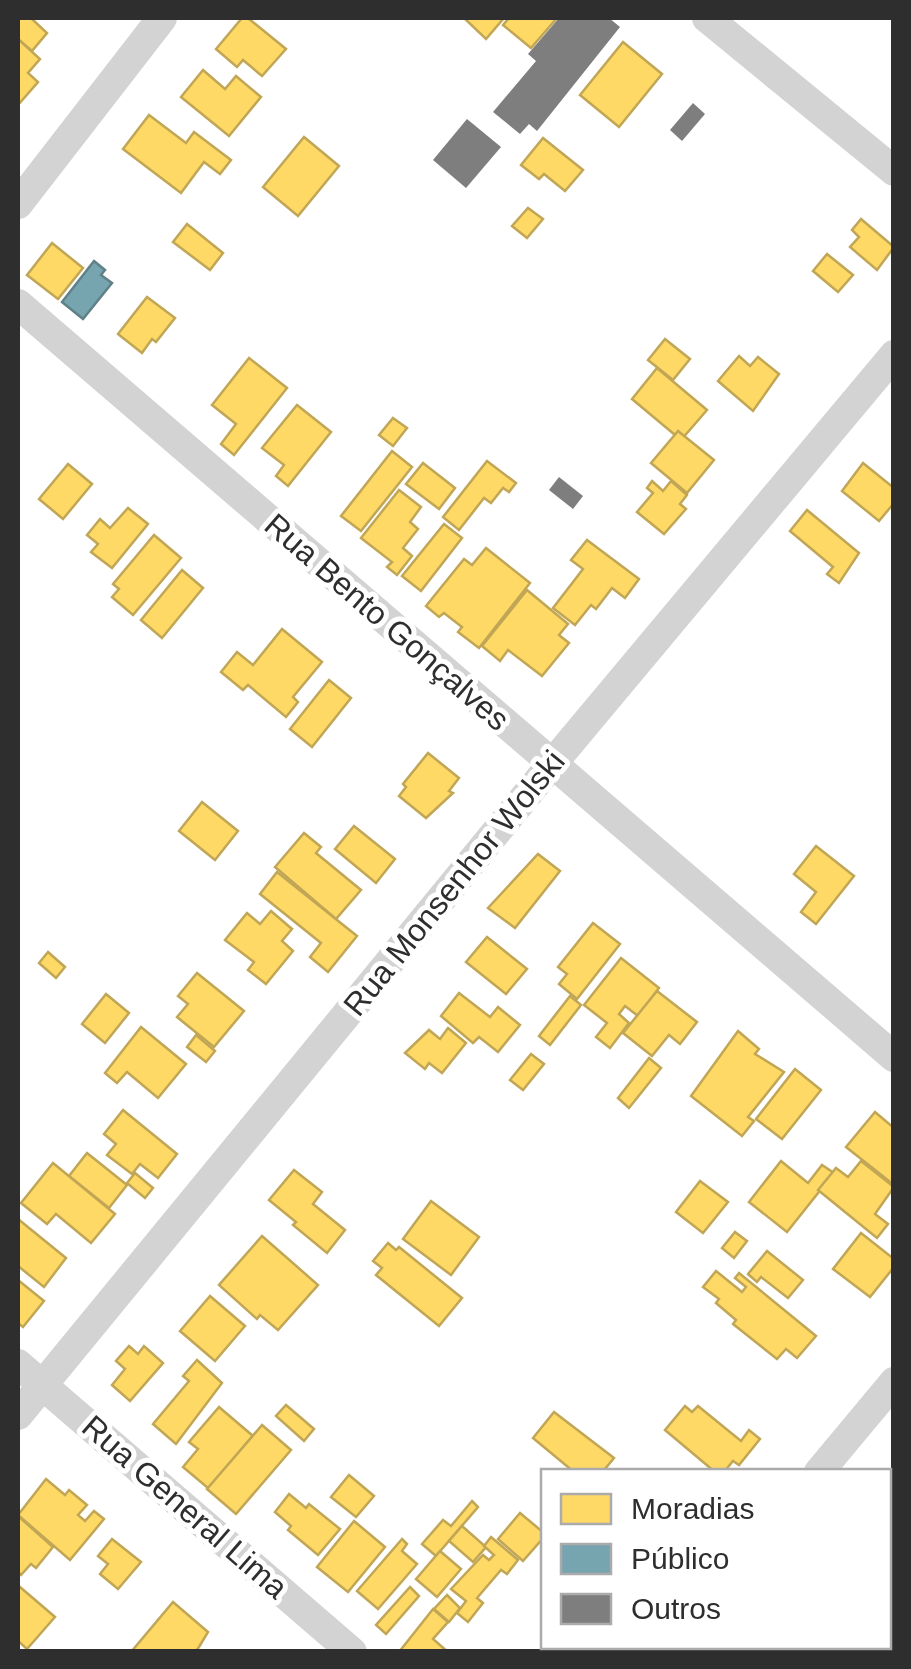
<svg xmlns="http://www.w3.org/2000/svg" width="911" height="1669" font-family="Helvetica,sans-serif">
	<rect width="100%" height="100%" fill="#fff"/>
	<!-- homes -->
	<g fill="#ffd966" stroke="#c0a655" stroke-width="2.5">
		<path d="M18,18h13l16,15 -15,18 -14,-12z"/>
		<path d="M242,18h6l38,31 -24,27 -19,-16 -6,7 -21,-18z"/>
		<path d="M464,18h40l-18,21z"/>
		<path d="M509,18h48l-26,30 -28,-23z"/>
		<path d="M18,39l22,20 -12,14 10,9 -20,23z"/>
		<path d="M623,42l39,32 -43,53 -39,-32z"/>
		<path d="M203,70l22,19 11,-13 25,21 -32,39 -48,-39z"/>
		<path d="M149,115l37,28 8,-11 37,28 -11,14 -16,-12 -23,31 -58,-44z"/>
		<path d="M304,137l35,29 -41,50 -35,-29z"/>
		<path d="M543,138l40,32 -18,21 -21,-17 -5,5 -18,-14z"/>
		<path d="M528,208l15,11 -16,19 -15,-12z"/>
		<path d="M861,219l33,28 -17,23 -27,-23 9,-10 -7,-7z"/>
		<path d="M187,224l36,29 -13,17 -37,-28z"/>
		<path d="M52,243l31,25 -25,31 -31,-24z"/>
		<path d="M827,254l26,21 -15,17 -25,-21z"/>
		<path d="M147,297l28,21 -19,24 -4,-3 -10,14 -24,-19z"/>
		<path d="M665,339l25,20 -17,21 -25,-20z"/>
		<path d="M739,356l11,10 8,-9 21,17 -26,37 -35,-30z"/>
		<path d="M249,358l38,30 -53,67 -13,-11 15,-20 -24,-19z"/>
		<path d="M657,368l50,42 -26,30 -49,-41z"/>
		<path d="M297,405l34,27 -43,54 -12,-10 8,-11 -22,-17z"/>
		<path d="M393,418l14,10 -14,18 -14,-11z"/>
		<path d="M678,431l36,29 -27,33 -36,-30z"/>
		<path d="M392,451l20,16 -51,64 -20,-15z"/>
		<path d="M487,461l29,22 -7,9 -6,-4 -12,15 -7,-5 -25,32 -16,-13z"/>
		<path d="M423,463l32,25 -16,21 -33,-25z"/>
		<path d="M863,463l31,25v15l-15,18 -37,-30z"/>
		<path d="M68,464l24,20 -29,35 -24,-20z"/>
		<path d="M652,481l11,10 8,-10 16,14 -7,9 6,5 -22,25 -27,-22 16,-19 -6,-5z"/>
		<path d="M399,490l22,17 -11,15 8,7 -15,19 9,8 -15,19 -10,-8 5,-5 -31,-24z"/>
		<path d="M128,508l20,16 -36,44 -21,-16 7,-8 -11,-9 13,-16 10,9z"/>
		<path d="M807,510l52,43 -20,30 -12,-9 6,-7 -43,-36z"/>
		<path d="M444,524l18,14 -41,53 -19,-15z"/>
		<path d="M154,535l27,23 -48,57 -21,-18 7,-8 -6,-5z"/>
		<path d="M587,540l52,39 -14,19 -13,-10 -16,21 -5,-4 -16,20 -22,-17 30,-39 -12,-9z"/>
		<path d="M486,548l44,35 -51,65 -21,-16 4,-5 -18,-14 -5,4 -13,-11 38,-47 8,6z"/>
		<path d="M182,570l21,18 -41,50 -21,-18z"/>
		<path d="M527,590l41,34 -9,11 10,8 -27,33 -34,-26 -8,11 -18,-15z"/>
		<path d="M282,629l40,33 -29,35 5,5 -12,15 -38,-32 -5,5 -22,-18 16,-20 16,13z"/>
		<path d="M329,680l22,18 -39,49 -22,-18z"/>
		<path d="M428,753l31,25 -10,13 4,2 -27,25 -27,-22 7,-9 -3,-3z"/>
		<path d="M202,802l36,29 -23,29 -36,-29z"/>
		<path d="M354,826l41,33 -19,24 -41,-34z"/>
		<path d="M304,833l17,14 -5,6 45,37 -25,29 -61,-52z"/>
		<path d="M816,846l38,30 -38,48 -15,-12 15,-20 -22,-18z"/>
		<path d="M538,854l22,17 -45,57 -27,-20z"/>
		<path d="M277,872l80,64 -29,36 -18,-15 11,-14 -61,-49z"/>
		<path d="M271,911l21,18 -10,12 11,10 -27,33 -18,-14 6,-8 -29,-22 22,-27 13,11z"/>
		<path d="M593,923l27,21 -43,55 -18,-15 8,-10 -9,-7z"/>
		<path d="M487,937l40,32 -21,25 -40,-32z"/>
		<path d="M48,952l17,15 -9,11 -17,-15z"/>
		<path d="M621,958l38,30 -21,28 -13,-10 -6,8 10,9 -19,25 -14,-11 11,-14 -23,-18z"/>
		<path d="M197,973l47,38 -30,36 -37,-30 11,-13 -10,-8z"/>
		<path d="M657,991l40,31 -17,22 -11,-9 -17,21 -29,-23z"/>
		<path d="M459,993l31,24 8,-10 22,18 -22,27 -19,-15 -6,6 -32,-27z"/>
		<path d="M106,994l23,19 -24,30 -23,-19z"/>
		<path d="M570,996l11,9 -31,40 -11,-9z"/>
		<path d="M141,1027l45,37 -28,34 -31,-26 -10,11 -12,-10z"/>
		<path d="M448,1028l18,15 -24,30 -13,-10 -4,6 -20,-16 24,-23 11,9z"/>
		<path d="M738,1031l21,18 -4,5 29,18 -36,45 6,4 -12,15 -51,-40z"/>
		<path d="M196,1035l19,16 -9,11 -19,-15z"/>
		<path d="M531,1054l13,10 -21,26 -13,-10z"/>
		<path d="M649,1058l12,10 -32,40 -11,-10z"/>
		<path d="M795,1069l26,21 -39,49 -26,-20z"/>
		<path d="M123,1110l54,44 -19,24 -18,-14 -8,10 -25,-19 9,-11 -12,-10z"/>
		<path d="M875,1112l19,16v57l-48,-38z"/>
		<path d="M87,1153l40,32 -18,23 -40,-32z"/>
		<path d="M781,1161l27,22 14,-18 12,8 -47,59 -38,-30z"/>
		<path d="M861,1161l33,26 -19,27 13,10 -11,14 -59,-48 18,-22 12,9z"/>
		<path d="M53,1163l62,51 -24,29 -35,-29 -9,10 -26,-21z"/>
		<path d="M294,1170l28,22 -9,12 32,26 -18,23 -34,-28 3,-3 -27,-22z"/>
		<path d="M135,1173l18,15 -8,10 -18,-15z"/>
		<path d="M700,1181l28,21 -25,31 -27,-21z"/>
		<path d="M431,1201l48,36 -28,38 -48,-36z"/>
		<path d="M18,1219l48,39 -22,29 -26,-21z"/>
		<path d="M735,1232l12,9 -13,17 -12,-10z"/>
		<path d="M861,1233l33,26v8l-24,30 -37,-28z"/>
		<path d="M262,1236l56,49 -40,45 -18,-15 -3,4 -38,-34z"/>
		<path d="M388,1243l8,7 3,-3 63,51 -23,28 -63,-51 6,-7 -9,-7z"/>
		<path d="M767,1251l36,29 -15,18 -27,-21 -4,5 -9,-8z"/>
		<path d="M716,1271l26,21 4,-5 -11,-9 4,-5 77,63 -19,22 -11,-9 -9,10 -44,-35 3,-4 -20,-17 3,-4 -16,-12z"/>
		<path d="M18,1280l26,21 -21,26 -5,-4z"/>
		<path d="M210,1296l35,30 -30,35 -35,-30z"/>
		<path d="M129,1346l9,8 6,-8 19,17 -33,38 -18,-16 13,-16 -9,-8z"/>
		<path d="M197,1360l25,23 -46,61 -23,-20 36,-43 -6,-5z"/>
		<path d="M286,1405l28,24 -10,12 -28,-25z"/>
		<path d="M685,1406l7,6 6,-6 43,35 8,-11 11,9 -21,26 -6,-4 -9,11h-9l-50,-42z"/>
		<path d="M219,1407l34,29 -45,52 -25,-21 15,-18 -9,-7z"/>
		<path d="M554,1412l60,46 -9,11 3,3h-34l-41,-34z"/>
		<path d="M262,1425l29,25 -55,64 -29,-25z"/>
		<path d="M349,1475l25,21 -18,21 -25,-20z"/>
		<path d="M46,1479l19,16 4,-5 18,15 -9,10 7,6 9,-10 10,8 -34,41 -52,-45z"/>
		<path d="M289,1494l17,14 3,-4 31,25 -22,26 -30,-25 3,-4 -16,-14z"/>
		<path d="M472,1501l6,6 -42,49 -14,-12 21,-24 8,6z"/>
		<path d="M520,1513l24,20v4l-21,24 -25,-22z"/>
		<path d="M18,1516l35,31 -17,21 -5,-4 -10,11 -3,-3z"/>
		<path d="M354,1521l31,26 -37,45 -31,-25z"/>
		<path d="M462,1526l24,21 -13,15 -24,-21z"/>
		<path d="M491,1537l27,23 -11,14 -6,-4 -24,28 6,5 -15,19 -11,-9 9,-12 -15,-12 32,-34 6,5 5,-5 -10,-9z"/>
		<path d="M112,1539l29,23 -23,27 -18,-15 8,-10 -10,-8z"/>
		<path d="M402,1539l5,5 -5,7 15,13 -39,45 -21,-18z"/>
		<path d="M440,1551l21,18 -24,28 -21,-18z"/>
		<path d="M20,1587l35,30 -28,32 -9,-8v-51z"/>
		<path d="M410,1587l9,9 -33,38 -10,-9z"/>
		<path d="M447,1595l13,13 -11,14 -15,-13z"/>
		<path d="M173,1602l35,30 -9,15 -4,5h-64z"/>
		<path d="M433,1609l15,13 -15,17 15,13h-49z"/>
	</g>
	<!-- public -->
	<path fill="#76a5af" stroke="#608188" stroke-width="2.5" d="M94,261l11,9 -4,5 11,8 -29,36 -21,-17z"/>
	<!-- building -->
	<g fill="#7e7e7e">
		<path d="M559,18h50l11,9 -83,104 -8,-7 -9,10 -27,-22 43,-51 -8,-7z"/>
		<path d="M693,103l12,11 -23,27 -12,-11z"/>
		<path d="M467,119l34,28 -35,41 -33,-28z"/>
		<path d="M559,477l24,19 -10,13 -24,-19z"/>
	</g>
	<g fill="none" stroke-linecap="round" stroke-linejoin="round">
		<!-- street -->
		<g stroke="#d3d3d3" stroke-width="30">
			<path d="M707,18l187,153"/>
			<path d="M18,204l144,-186"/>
			<path d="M18,304l876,753"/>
			<path d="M18,1364l334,288"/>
			<path d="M18,1415l534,-651 342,-409"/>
			<path d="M819,1472l75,-90"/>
			<path d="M886,1646l6,6"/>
			<path d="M669,1652l5,-6"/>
		</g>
	</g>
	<g text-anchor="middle" stroke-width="10" stroke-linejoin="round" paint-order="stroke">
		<!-- street labels -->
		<g font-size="32" fill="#2e2e2e" stroke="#fff">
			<text transform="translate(387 622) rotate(41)" y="11">Rua Bento Gonçalves</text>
			<text transform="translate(454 883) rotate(-51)" y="11">Rua Monsenhor Wolski</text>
			<text transform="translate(185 1507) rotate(41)" y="11">Rua General Lima</text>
		</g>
	</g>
	<!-- border -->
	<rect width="911" height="1669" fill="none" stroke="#2e2e2e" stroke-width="40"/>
	<!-- legend -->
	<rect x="541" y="1469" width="350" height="180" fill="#ffffff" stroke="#ababab" stroke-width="2.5"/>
	<rect x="561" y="1494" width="50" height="30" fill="#ffd966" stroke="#ababab" stroke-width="2.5"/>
	<text x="631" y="1519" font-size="30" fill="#2e2e2e">Moradias</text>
	<rect x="561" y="1544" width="50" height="30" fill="#76a5af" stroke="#ababab" stroke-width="2.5"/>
	<text x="631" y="1569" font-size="30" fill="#2e2e2e">Público</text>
	<rect x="561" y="1594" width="50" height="30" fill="#7e7e7e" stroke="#ababab" stroke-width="2.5"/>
	<text x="631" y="1619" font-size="30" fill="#2e2e2e">Outros</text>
</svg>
